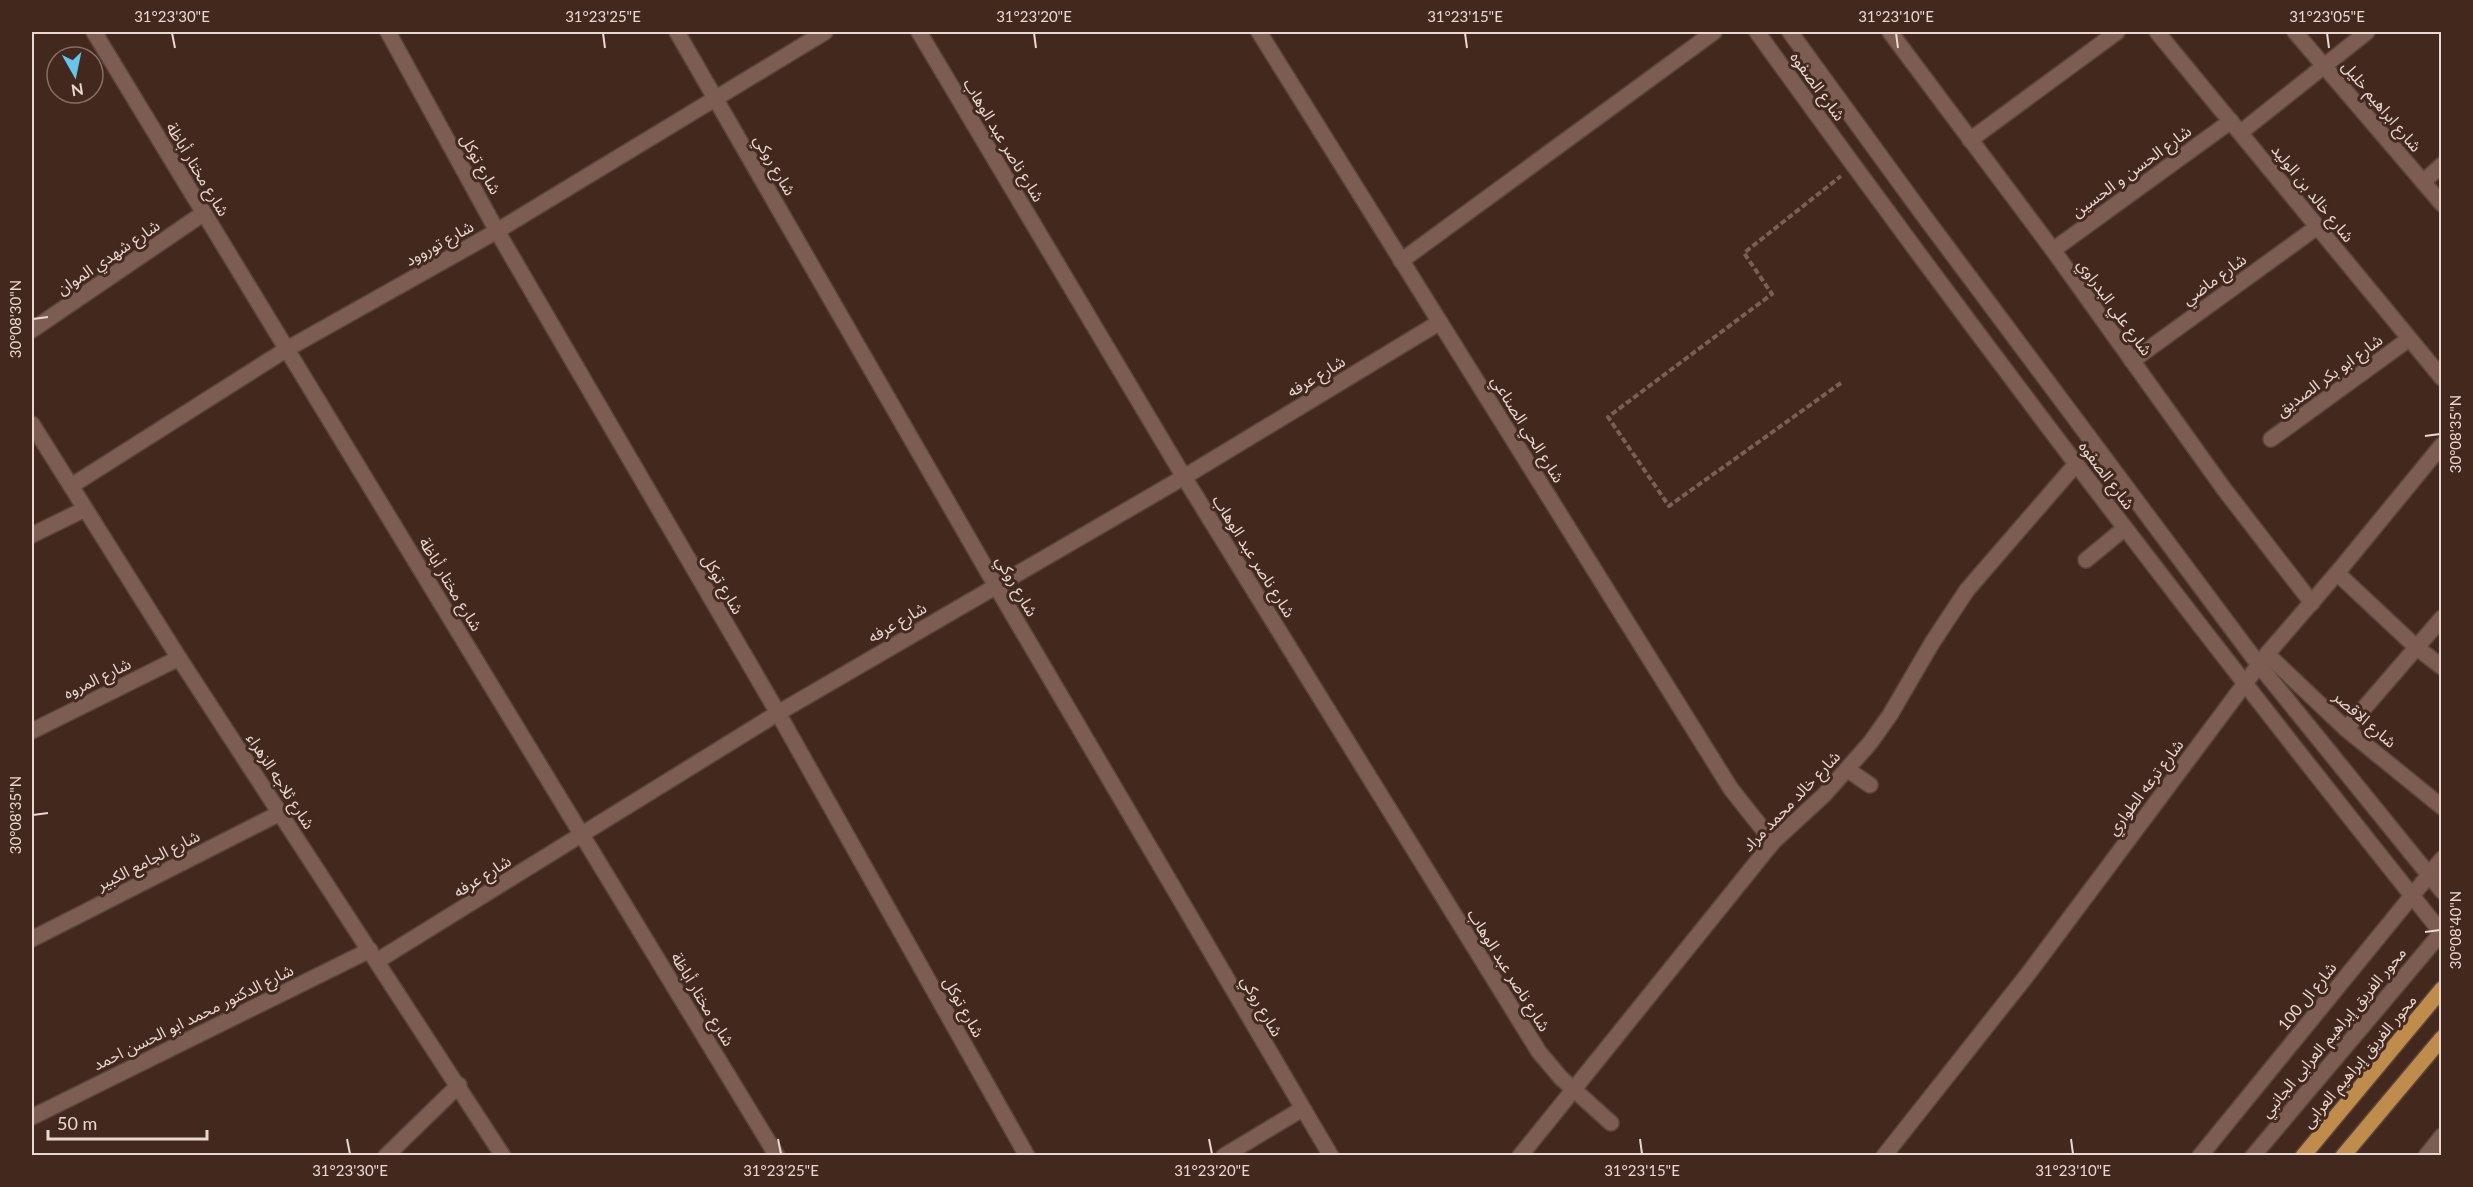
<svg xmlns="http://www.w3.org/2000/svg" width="2473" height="1187" font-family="Lato,'Noto Sans Arabic',sans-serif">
	<rect width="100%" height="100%" fill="#43281e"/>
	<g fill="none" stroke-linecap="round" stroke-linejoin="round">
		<defs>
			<g id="minor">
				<path d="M94,32l683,1124"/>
				<path d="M388,32l109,199 281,482 249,443"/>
				<path d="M677,32l319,554 335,570"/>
				<path d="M919,32l265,445 355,575 22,26 50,45"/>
				<path d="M1259,32l472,757 42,53"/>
				<path d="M1757,32c220,306 449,606 684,900"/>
				<path d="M1790,32l131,180 338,453 183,226"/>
				<path d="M1890,32l163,218 171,239 88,114"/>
				<path d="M2157,32l285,346"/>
				<path d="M2295,32l147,172"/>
				<path d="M2241,132l126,-100"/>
				<path d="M1970,140l147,-108"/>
				<path d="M2423,182l19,-17"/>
				<path d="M2053,250l178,-129"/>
				<path d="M1401,261l313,-229"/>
				<path d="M32,330l172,-117"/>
				<path d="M2132,361l185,-134"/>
				<path d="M32,424l147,234 324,498"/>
				<path d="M2271,439l138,-100"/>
				<path d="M71,486l216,-137 210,-118 328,-199"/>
				<path d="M32,535l53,-26"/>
				<path d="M2086,560l39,-32"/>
				<path d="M2337,573l79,74 26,20"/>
				<path d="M2267,654l79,75 96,78"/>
				<path d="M2346,729l96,-111"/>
				<path d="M32,731l147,-73"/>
				<path d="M1848,770l22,15"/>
				<path d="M32,939l248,-126"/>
				<path d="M377,961l401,-248 406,-236 256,-155"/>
				<path d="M32,1117l338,-167"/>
				<path d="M386,1156l73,-71"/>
				<path d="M1224,1156l78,-47"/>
				<path d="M1520,1156l253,-314 51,-47 46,-52 20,-28 42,-72 35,-53 109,-126"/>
				<path d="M1884,1156l144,-182 239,-320 70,-81 105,-128"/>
				<path d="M2200,1156l242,-297"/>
				<path d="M2253,1156l189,-224"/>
				<path d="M2426,1156l16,-20"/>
			</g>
			<g id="major">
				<path d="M2303,1156l139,-167"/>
				<path d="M2343,1156l99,-118"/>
			</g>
		</defs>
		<!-- minor casing -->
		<use href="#minor" stroke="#5b443b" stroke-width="18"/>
		<!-- major casing -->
		<use href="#major" stroke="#5b443b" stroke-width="18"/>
		<!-- path -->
		<path stroke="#786057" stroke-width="4" stroke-dasharray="6 3" stroke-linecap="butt" d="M1841,383l-172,123 -61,-89 164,-123 -28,-41 97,-77"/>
		<!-- minor -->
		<use href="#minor" stroke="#7d5d52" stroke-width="15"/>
		<!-- major -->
		<use href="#major" stroke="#bf8c4b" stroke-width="15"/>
	</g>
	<!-- ticks -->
	<path fill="none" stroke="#e9d7d0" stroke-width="2" d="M172,33l3,15M603,33l2,15M1034,33l2,15M1465,33l2,15M1896,33l2,15M2327,33l2,15M33,319l15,-2M2425,436l15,-2M33,815l15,-2M2425,932l15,-2M347,1139l3,15M778,1139l3,15M1209,1139l3,15M1640,1139l2,15M2071,1139l2,15"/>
	<g text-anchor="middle" stroke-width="6" stroke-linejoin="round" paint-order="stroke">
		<!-- street labels -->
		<g font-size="16" fill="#e9d7d0" stroke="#43281e">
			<text transform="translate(1818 86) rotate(54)" y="6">شارع الصفوه</text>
			<text transform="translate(2382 106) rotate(50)" y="6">شارع ابراهيم خليل</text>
			<text transform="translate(1004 140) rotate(59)" y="6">شارع ناصر عبد الوهاب</text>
			<text transform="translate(481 164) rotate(61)" y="6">شارع توكل</text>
			<text transform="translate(775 165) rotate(60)" y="6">شارع روكي</text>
			<text transform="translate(198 169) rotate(59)" y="6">شارع مختار أباظة</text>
			<text transform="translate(2131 171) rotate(-36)" y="6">شارع الحسن و الحسين</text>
			<text transform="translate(2313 193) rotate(51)" y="6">شارع خالد بن الوليد</text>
			<text transform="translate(439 243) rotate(-29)" y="6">شارع توروود</text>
			<text transform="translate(108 257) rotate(-34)" y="6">شارع شهدي الموان</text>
			<text transform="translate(2214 279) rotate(-36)" y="6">شارع ماضي</text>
			<text transform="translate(2115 307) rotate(54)" y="6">شارع علي البدراوي</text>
			<text transform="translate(2329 375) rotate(-36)" y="6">شارع ابو بكر الصديق</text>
			<text transform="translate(1316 376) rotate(-31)" y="6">شارع عرفه</text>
			<text transform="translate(1528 429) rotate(58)" y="6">شارع الحي الصناعي</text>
			<text transform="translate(2107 475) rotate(53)" y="6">شارع الصفوه</text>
			<text transform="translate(1254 556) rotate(58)" y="6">شارع ناصر عبد الوهاب</text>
			<text transform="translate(451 584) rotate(59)" y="6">شارع مختار أباظة</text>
			<text transform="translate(723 584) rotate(60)" y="6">شارع توكل</text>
			<text transform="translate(1017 586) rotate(60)" y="6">شارع روكي</text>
			<text transform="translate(897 622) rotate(-30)" y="6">شارع عرفه</text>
			<text transform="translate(97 678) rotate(-26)" y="6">شارع المروه</text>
			<text transform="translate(2365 719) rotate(41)" y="6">شارع الاقصر</text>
			<text transform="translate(281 781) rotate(57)" y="6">شارع ثلاجه الزهراء</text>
			<text transform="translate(2145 787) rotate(-53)" y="6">شارع ترعه الطواري</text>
			<text transform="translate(1791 801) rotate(-46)" y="6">شارع خالد محمد مراد</text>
			<text transform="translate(148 860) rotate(-27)" y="6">شارع الجامع الكبير</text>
			<text transform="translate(482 876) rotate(-32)" y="6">شارع عرفه</text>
			<text transform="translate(1509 970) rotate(58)" y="6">شارع ناصر عبد الوهاب</text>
			<text transform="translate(2307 996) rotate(-51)" y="6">شارع ال 100</text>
			<text transform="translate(703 999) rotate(59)" y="6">شارع مختار أباظة</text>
			<text transform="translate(1262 1006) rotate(60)" y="6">شارع روكي</text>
			<text transform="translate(964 1007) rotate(61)" y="6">شارع توكل</text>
			<text transform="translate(193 1017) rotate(-26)" y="6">شارع الدكتور محمد ابو الحسن احمد</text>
			<text transform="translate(2333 1032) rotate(-50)" y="6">محور الفريق إبراهيم العرابى الجانبي</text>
			<text transform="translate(2359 1061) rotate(-50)" y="6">محور الفريق إبراهيم العرابى</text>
		</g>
	</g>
	<!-- border -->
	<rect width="2473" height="1187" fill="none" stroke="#43281e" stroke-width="66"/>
	<!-- north arrow -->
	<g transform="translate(75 75) rotate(171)"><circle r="28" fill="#43281e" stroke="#856e65" stroke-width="1.5"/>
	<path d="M0-4.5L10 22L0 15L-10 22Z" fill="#66c4ef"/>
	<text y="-9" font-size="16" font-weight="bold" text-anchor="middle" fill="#e9d7d0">N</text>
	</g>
	<!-- scale -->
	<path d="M48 1130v9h159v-9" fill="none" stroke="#e9d7d0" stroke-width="3"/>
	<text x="57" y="1130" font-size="18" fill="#e9d7d0" stroke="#43281e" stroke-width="4.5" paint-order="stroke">50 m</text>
	<rect x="33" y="33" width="2407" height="1121" fill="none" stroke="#e9d7d0" stroke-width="2"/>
	<g font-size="15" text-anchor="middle" fill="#e9d7d0">
		<text x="172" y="22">31°23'30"E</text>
		<text x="603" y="22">31°23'25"E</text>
		<text x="1034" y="22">31°23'20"E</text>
		<text x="1465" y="22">31°23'15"E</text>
		<text x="1896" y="22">31°23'10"E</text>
		<text x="2327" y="22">31°23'05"E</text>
		<text transform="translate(16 319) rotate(-90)" y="5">30°08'30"N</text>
		<text transform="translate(2456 434) rotate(-90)" y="5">30°08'35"N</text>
		<text transform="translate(16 815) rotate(-90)" y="5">30°08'35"N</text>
		<text transform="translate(2456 930) rotate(-90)" y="5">30°08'40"N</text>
		<text x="350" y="1176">31°23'30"E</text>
		<text x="781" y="1176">31°23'25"E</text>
		<text x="1212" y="1176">31°23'20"E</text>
		<text x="1642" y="1176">31°23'15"E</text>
		<text x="2073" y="1176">31°23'10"E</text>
	</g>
</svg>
